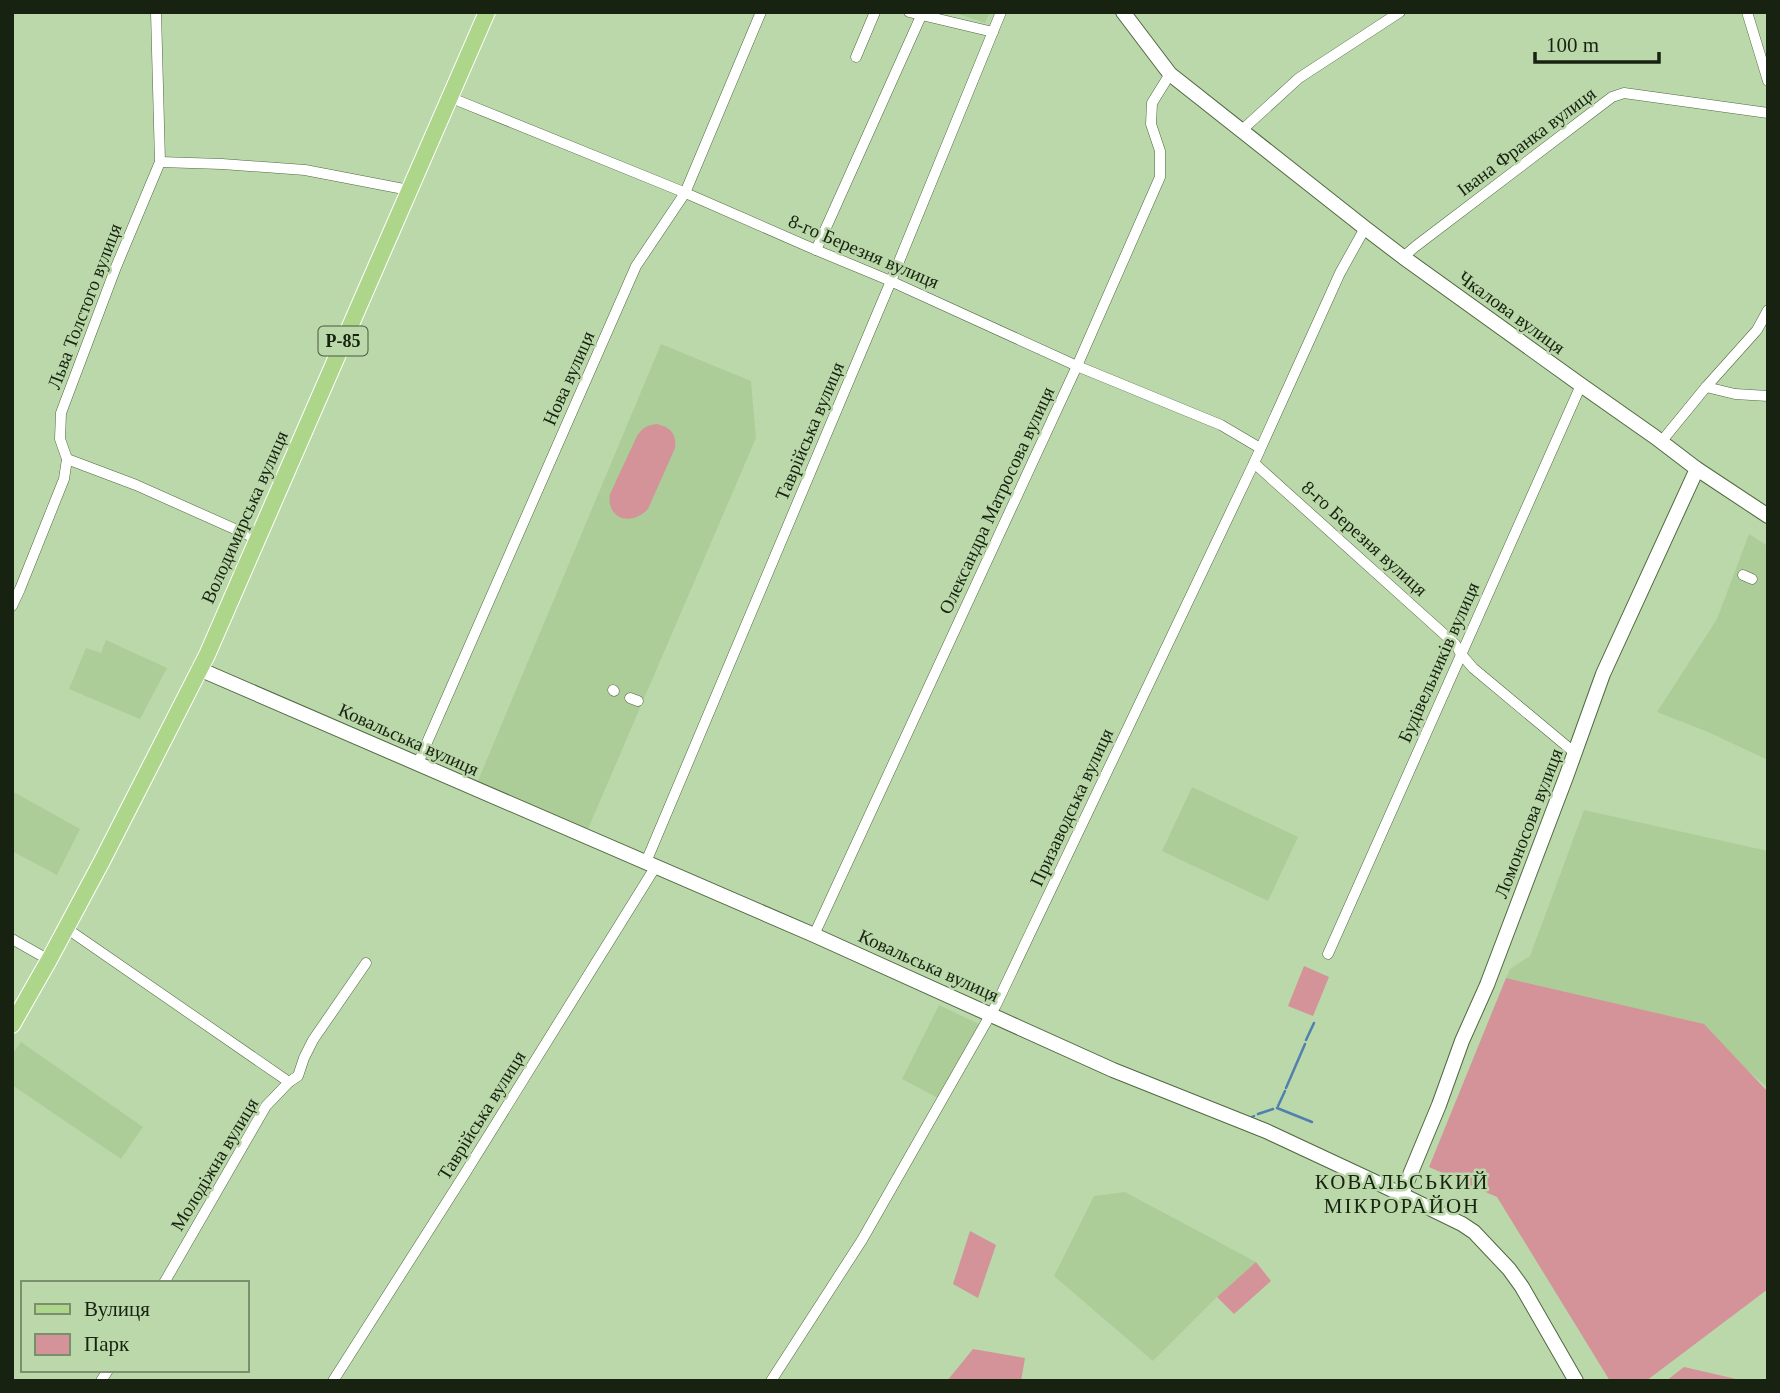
<svg xmlns="http://www.w3.org/2000/svg" width="1780" height="1393" font-family="Georgia,serif">
	<rect width="100%" height="100%" fill="#bbd8aa"/>
	<!-- built -->
	<g fill="#adcd98">
		<path d="M952,12h38l-5,11z"/>
		<path d="M661,344l90,37 5,57 -168,391 -111,-46z"/>
		<path d="M1749,534l19,12v214l-60,-28 -51,-20 60,-93z"/>
		<path d="M106,640l61,28 -27,51 -71,-30 17,-41 15,5z"/>
		<path d="M1192,787l106,50 -30,64 -106,-50z"/>
		<path d="M12,791l68,38 -23,46 -45,-24z"/>
		<path d="M1584,810l184,41v237l-22,-19 -43,-45 -197,-46 4,-9 20,-13z"/>
		<path d="M939,1005l42,20 -41,74 -38,-20z"/>
		<path d="M21,1042l122,85 -22,32 -109,-74v-30z"/>
		<path d="M1125,1192l131,70 -39,35 -64,64 -99,-85 40,-80z"/>
	</g>
	<!-- green -->
	<g fill="#d39399">
		<path d="M657,424c13,3 20,10 18,24l-27,61c-17,18 -42,10 -38,-15l27,-58c5,-8 10,-11 20,-12z"/>
		<path d="M1304,966l25,11 -16,39 -25,-10z"/>
		<path d="M1506,978l198,46 64,68v197l-122,92h-36l-113,-184 -68,-30z"/>
		<path d="M970,1231l26,14 -18,53 -25,-14z"/>
		<path d="M1256,1262l15,19 -37,33 -17,-17z"/>
		<path d="M973,1349l52,9 -4,23h-74z"/>
		<path d="M1684,1367l61,14h-79z"/>
	</g>
	<g fill="none" stroke-linecap="round" stroke-linejoin="round">
		<!-- stream -->
		<g stroke="#5180ae" stroke-width="2.5">
			<path d="M1306,1040l8,-17"/>
			<path d="M1286,1088l19,-44"/>
			<path d="M1278,1106l7,-15"/>
			<path d="M1277,1108l35,14"/>
			<path d="M1258,1114l15,-5"/>
			<path d="M1252,1117l2,-1"/>
		</g>
		<defs>
			<g id="street">
				<path d="M909,12l84,20"/>
				<path d="M1747,12l21,69"/>
				<path d="M856,57l19,-45"/>
				<path d="M449,97l232,94 135,59 70,29 191,87 144,59 39,23"/>
				<path d="M1242,130l57,-52 101,-66"/>
				<path d="M160,162l62,2 83,6 104,20"/>
				<path d="M816,250l105,-234"/>
				<path d="M1403,257l13,-11 196,-149 12,-4 144,20"/>
				<path d="M1706,387l29,7 33,2"/>
				<path d="M1661,442l45,-55 51,-57 11,-20"/>
				<path d="M67,459l69,26 121,54"/>
				<path d="M1254,463l201,181 6,10 12,14 102,85"/>
				<path d="M1743,575l9,4"/>
				<path d="M12,606l8,-17 44,-110 3,-20 -7,-20 1,-26 55,-146 44,-105 -4,-150"/>
				<path d="M613,690l1,1"/>
				<path d="M630,698l8,3"/>
				<path d="M418,763l218,-497 49,-73 76,-181"/>
				<path d="M646,862l245,-581 110,-269"/>
				<path d="M66,928l223,154"/>
				<path d="M814,935l263,-569 83,-189v-26l-9,-27 1,-21 18,-29"/>
				<path d="M12,939l37,21"/>
				<path d="M1328,954l253,-569"/>
				<path d="M164,1283l102,-177 23,-24 9,-6 6,-18 9,-18 53,-77"/>
				<path d="M101,1381l7,-11"/>
				<path d="M333,1381l131,-206 192,-309"/>
				<path d="M771,1381l91,-141 134,-235 258,-542 86,-190 25,-45"/>
			</g>
			<g id="secondary">
				<path d="M1123,12l47,62 195,154 38,29 178,128 74,52 42,32 71,47"/>
				<path d="M199,669l615,266 299,135 153,61 120,56 76,37 12,8 35,37 13,18 54,94"/>
				<path d="M1402,1194l37,-89 23,-64 25,-56 79,-208 37,-103 94,-205"/>
			</g>
			<path id="primary" d="M12,1025l37,-65 53,-99 105,-206 280,-643"/>
		</defs>
		<!-- street casing -->
		<use href="#street" stroke="#506940" stroke-width="11"/>
		<!-- secondary casing -->
		<use href="#secondary" stroke="#506940" stroke-width="16"/>
		<!-- primary casing -->
		<use href="#primary" stroke="#fff" stroke-width="18"/>
		<!-- street -->
		<use href="#street" stroke="#fff" stroke-width="10"/>
		<!-- secondary -->
		<use href="#secondary" stroke="#fff" stroke-width="14"/>
		<!-- primary -->
		<use href="#primary" stroke="#add68a" stroke-width="16"/>
	</g>
	<g text-anchor="middle" stroke-width="5" stroke-linejoin="round" paint-order="stroke">
		<!-- shield labels -->
		<rect fill="#bbd8aa" stroke="#49593f" stroke-width="2" x="318.5" y="326.5" width="49" height="29" rx="5"/>
		<g font-size="18" font-weight="bold" fill="#182211">
			<text x="343" y="347">Р-85</text>
		</g>
		<!-- street labels -->
		<g font-size="19" fill="#182211" stroke="#bbd8aa">
			<text transform="translate(1526 141) rotate(-37)" y="7">Івана Франка вулиця</text>
			<text transform="translate(864 251) rotate(23)" y="7">8-го Березня вулиця</text>
			<text transform="translate(84 306) rotate(-69)" y="7">Льва Толстого вулиця</text>
			<text transform="translate(1512 312) rotate(36)" y="7">Чкалова вулиця</text>
			<text transform="translate(568 378) rotate(-66)" y="7">Нова вулиця</text>
			<text transform="translate(809 431) rotate(-67)" y="7">Таврійська вулиця</text>
			<text transform="translate(996 500) rotate(-65)" y="7">Олександра Матросова вулиця</text>
			<text transform="translate(244 517) rotate(-66)" y="7">Володимирська вулиця</text>
			<text transform="translate(1365 538) rotate(42)" y="7">8-го Березня вулиця</text>
			<text transform="translate(1438 662) rotate(-66)" y="7">Будівельників вулиця</text>
			<text transform="translate(409 739) rotate(24)" y="7">Ковальська вулиця</text>
			<text transform="translate(1071 807) rotate(-65)" y="7">Призаводська вулиця</text>
			<text transform="translate(1528 823) rotate(-69)" y="7">Ломоносова вулиця</text>
			<text transform="translate(929 965) rotate(24)" y="7">Ковальська вулиця</text>
			<text transform="translate(481 1115) rotate(-58)" y="7">Таврійська вулиця</text>
			<text transform="translate(214 1164) rotate(-59)" y="7">Молодіжна вулиця</text>
		</g>
		<!-- neighbourhood labels -->
		<g font-size="21" letter-spacing="2" fill="#182211" stroke="#bbd8aa">
			<text x="1402" y="1189">КОВАЛЬСЬКИЙ<tspan x="1402" dy="24">МІКРОРАЙОН</tspan></text>
		</g>
	</g>
	<!-- border -->
	<rect width="1780" height="1393" fill="none" stroke="#182211" stroke-width="28"/>
	<!-- legend -->
	<rect x="21" y="1281" width="228" height="91" fill="#bbd8aa" stroke="#7a8f6d" stroke-width="2"/>
	<rect x="35" y="1304" width="35" height="10" fill="#add68a" stroke="#7a8f6d" stroke-width="2"/>
	<text x="84" y="1316" font-size="21" fill="#182211">Вулиця</text>
	<rect x="35" y="1334" width="35" height="21" fill="#d39399" stroke="#7a8f6d" stroke-width="2"/>
	<text x="84" y="1351" font-size="21" fill="#182211">Парк</text>
	<!-- scale -->
	<path d="M1535 52v10h124v-10" fill="none" stroke="#182211" stroke-width="3.5"/>
	<text x="1546" y="52" font-size="21" fill="#182211" stroke="#bbd8aa" stroke-width="5" paint-order="stroke">100 m</text>
</svg>
